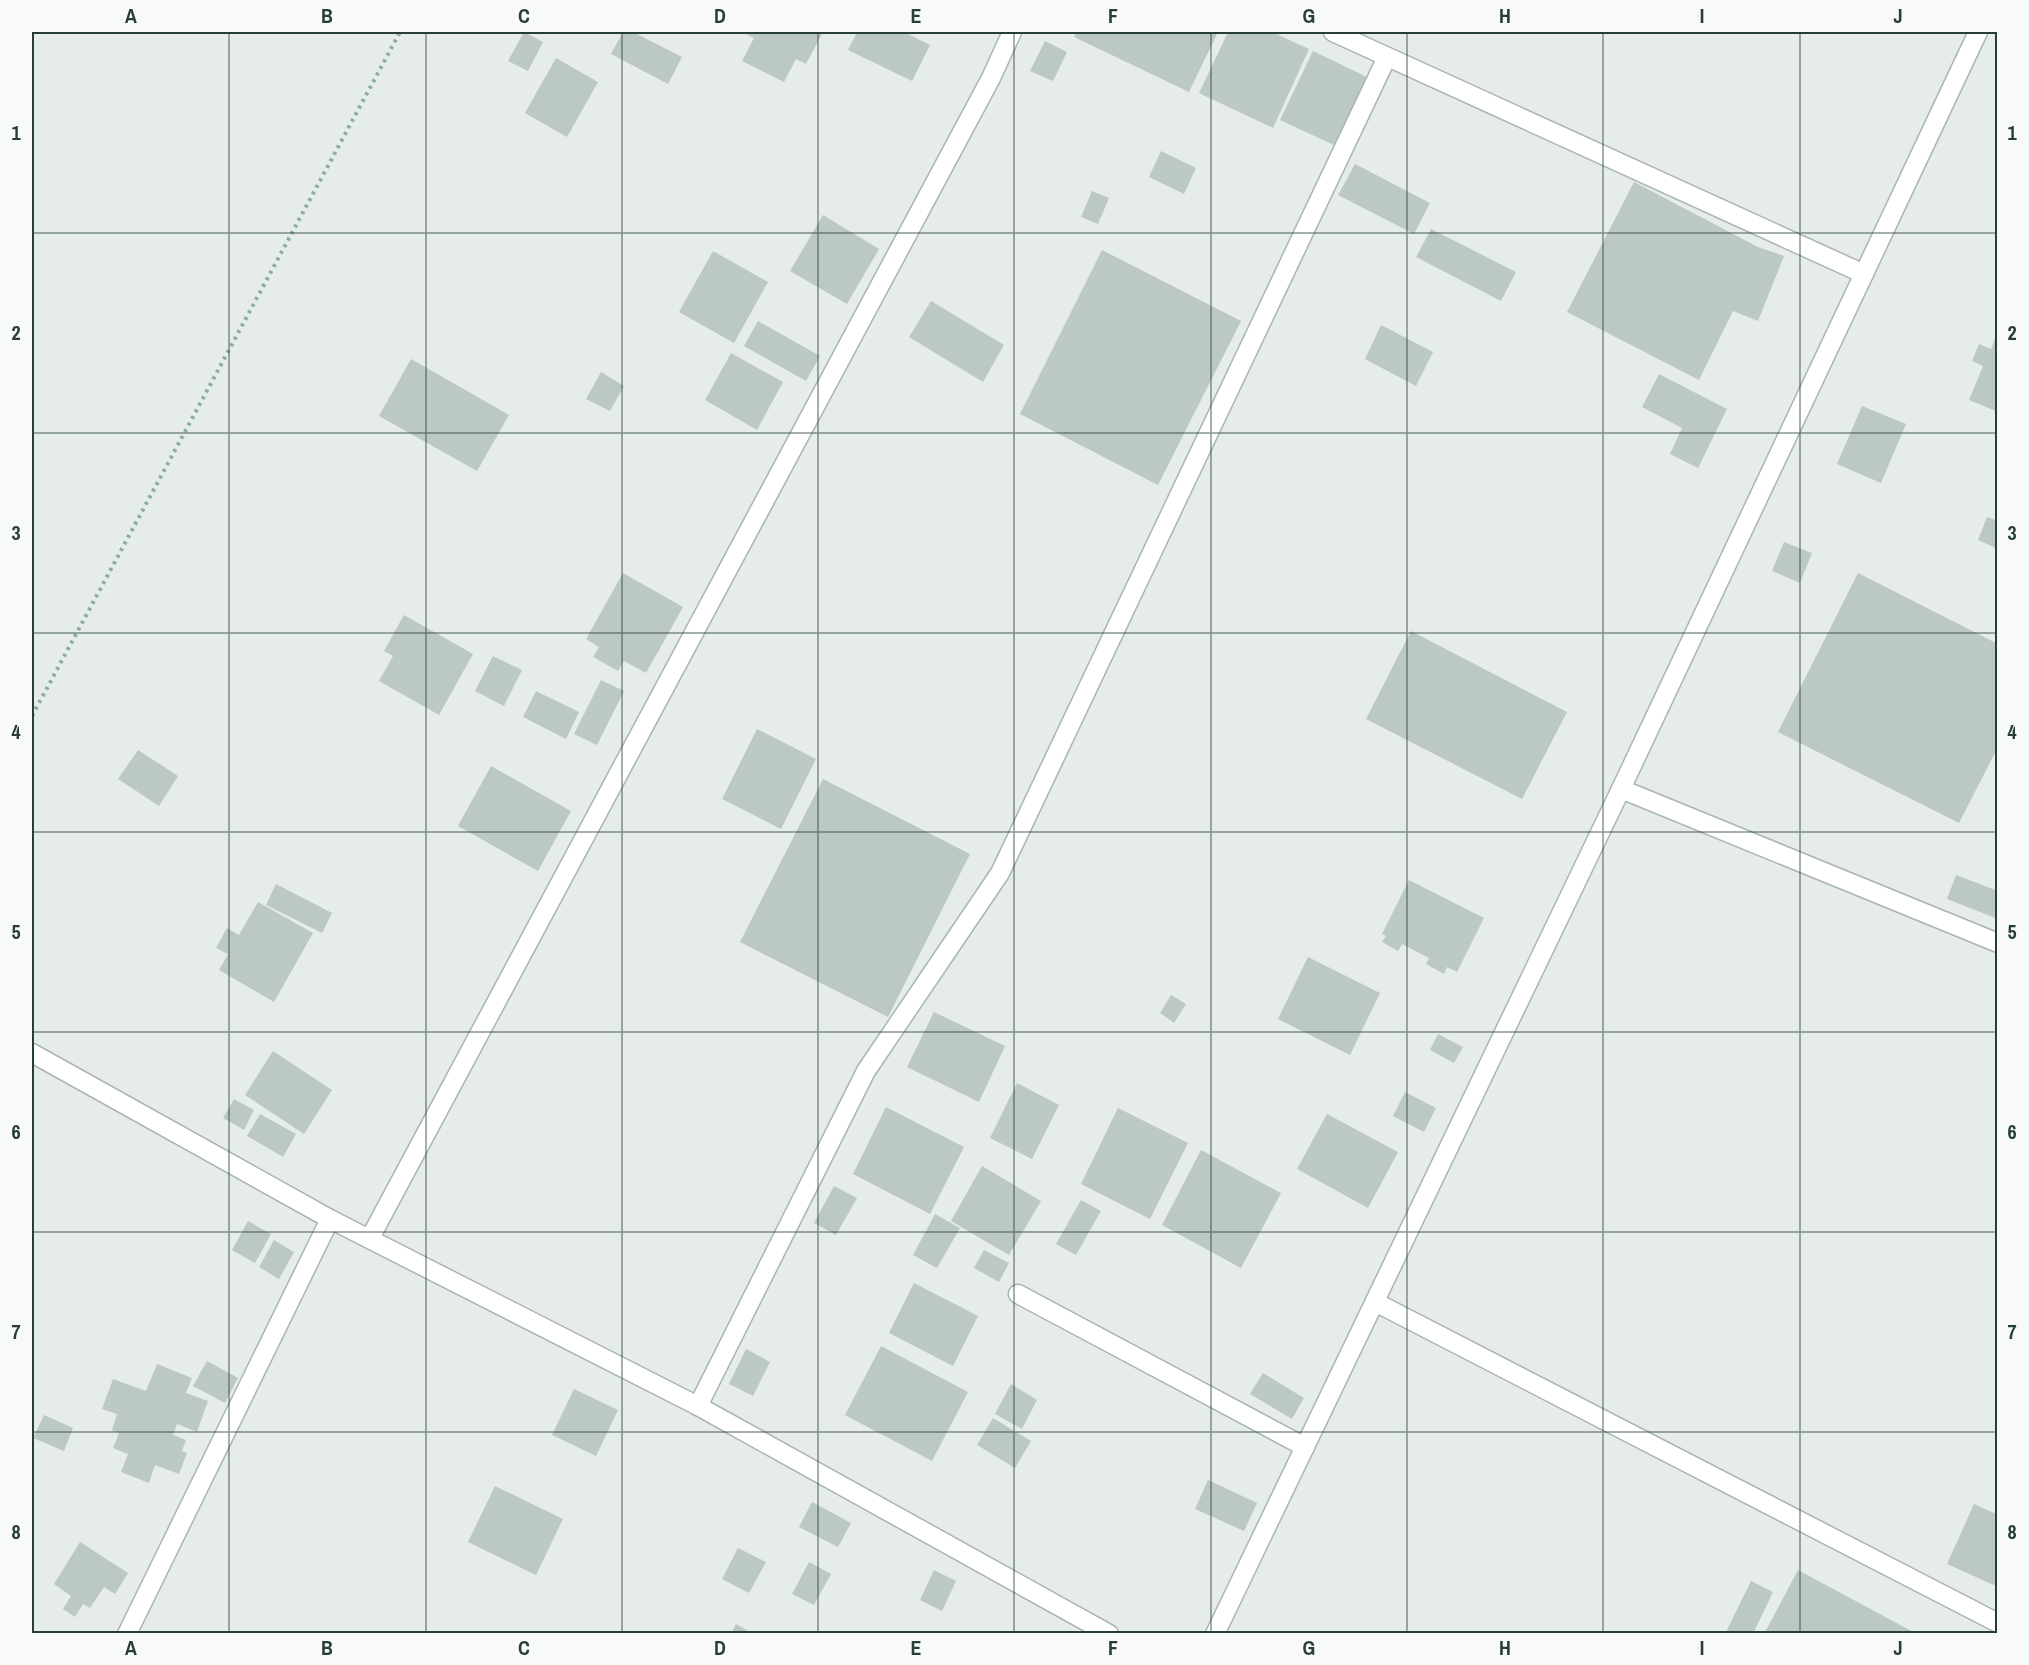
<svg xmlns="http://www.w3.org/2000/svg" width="2029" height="1665" font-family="'Archivo Narrow',sans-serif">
	<rect width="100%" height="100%" fill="#e6ede9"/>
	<!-- building -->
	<g fill="#bcc8c2">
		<path d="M524,32l19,10 -15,29 -20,-10z"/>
		<path d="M623,32h10l49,25 -14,27 -57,-30z"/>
		<path d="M742,32h81l-17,32 -10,-5 -12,23 -42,-21 12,-23z"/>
		<path d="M857,32h47l26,13 -18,36 -64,-31z"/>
		<path d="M1077,32h141l-29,60 -115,-55z"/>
		<path d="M1228,32h44l37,17 -36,79 -74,-35z"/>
		<path d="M1045,41l22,11 -14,29 -23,-10z"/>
		<path d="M1313,51l58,28 -33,68 -58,-27z"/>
		<path d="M556,58l42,24 -31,55 -42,-24z"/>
		<path d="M1161,151l35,17 -12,26 -35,-17z"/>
		<path d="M1355,164l75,39 -16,31 -76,-39z"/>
		<path d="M1634,182l124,65 26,9 -26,65 -25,-10 -34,69 -132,-68z"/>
		<path d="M1092,191l17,7 -11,26 -17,-7z"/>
		<path d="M823,215l56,34 -32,55 -57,-33z"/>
		<path d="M1431,229l85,43 -15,29 -85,-44z"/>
		<path d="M1102,250l139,71 -83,164 -138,-71z"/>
		<path d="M713,251l55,31 -34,61 -55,-31z"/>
		<path d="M931,301l73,44 -21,37 -74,-45z"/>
		<path d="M758,321l62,35 -14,25 -62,-35z"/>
		<path d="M1381,325l52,27 -17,34 -51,-27z"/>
		<path d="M1997,333h1v79l-29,-12 14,-34 -11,-5 7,-17 12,5z"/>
		<path d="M731,353l52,29 -26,48 -52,-30z"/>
		<path d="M411,359l98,56 -32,56 -98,-55z"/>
		<path d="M601,372l23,14 -14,25 -24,-12z"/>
		<path d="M1659,374l68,35 -29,59 -28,-14 12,-26 -40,-21z"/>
		<path d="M1862,406l44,18 -25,59 -44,-19z"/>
		<path d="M1987,517l11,4v28l-20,-9z"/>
		<path d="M1784,542l28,11 -12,30 -28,-12z"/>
		<path d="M623,573l60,34 -37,66 -22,-12 -6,10 -25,-14 6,-10 -13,-8z"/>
		<path d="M1858,573l140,71v103l-39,76 -181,-91z"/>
		<path d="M404,615l69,39 -34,61 -60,-34 14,-25 -9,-5z"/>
		<path d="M1411,631l156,81 -45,87 -156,-80z"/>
		<path d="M493,656l29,14 -18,36 -29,-15z"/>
		<path d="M601,680l23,11 -27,54 -23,-11z"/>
		<path d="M536,691l43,21 -13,27 -43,-22z"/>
		<path d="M757,729l59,30 -35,70 -59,-30z"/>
		<path d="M138,750l40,26 -19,30 -41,-27z"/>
		<path d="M491,766l80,45 -33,60 -80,-45z"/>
		<path d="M823,779l147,75 -82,163 -148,-75z"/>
		<path d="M1956,875l42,16v28l-51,-20z"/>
		<path d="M1409,880l75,38 -27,54 -10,-5 -3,7 -18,-10 3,-6 -27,-14 -4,7 -16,-9 4,-6 -4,-2z"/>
		<path d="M276,884l56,29 -10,20 -56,-28z"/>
		<path d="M258,902l55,31 -39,69 -55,-32 9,-16 -12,-6 11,-20 12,7z"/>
		<path d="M1308,957l72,36 -30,62 -72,-36z"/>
		<path d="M1171,995l15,9 -12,19 -14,-10z"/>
		<path d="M934,1012l71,34 -26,56 -72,-35z"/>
		<path d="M1438,1034l25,13 -9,16 -24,-13z"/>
		<path d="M273,1051l59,39 -28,44 -59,-39z"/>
		<path d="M1017,1083l42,22 -27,54 -42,-21z"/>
		<path d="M1405,1092l31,16 -12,24 -31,-16z"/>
		<path d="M234,1099l20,11 -10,20 -21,-12z"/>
		<path d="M886,1107l78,40 -34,67 -77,-40z"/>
		<path d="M1118,1108l70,35 -38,76 -69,-35z"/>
		<path d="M260,1114l36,20 -13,23 -36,-21z"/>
		<path d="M1327,1114l71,38 -30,56 -71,-39z"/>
		<path d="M1201,1150l80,43 -40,75 -79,-43z"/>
		<path d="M982,1166l59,35 -32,54 -58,-34z"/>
		<path d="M834,1186l23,12 -21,37 -22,-12z"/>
		<path d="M1081,1200l20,11 -25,44 -20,-11z"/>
		<path d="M935,1214l25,14 -23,40 -24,-13z"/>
		<path d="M248,1221l23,13 -16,29 -23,-13z"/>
		<path d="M274,1240l20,12 -15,27 -20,-12z"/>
		<path d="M984,1250l25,13 -10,19 -25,-14z"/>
		<path d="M914,1283l64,33 -25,50 -64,-33z"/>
		<path d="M881,1346l87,46 -36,69 -87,-46z"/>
		<path d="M746,1349l24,13 -17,34 -24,-12z"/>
		<path d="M207,1361l31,17 -13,25 -32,-17z"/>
		<path d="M157,1364l35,14 -6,15 22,8 -11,31 -20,-8 -4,11 13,5 -4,11 5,2 -8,21 -24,-9 -6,18 -28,-11 7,-18 -15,-6 6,-15 -7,-3 5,-16 -15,-5 11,-30 33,12z"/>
		<path d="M1263,1373l41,25 -12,21 -42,-25z"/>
		<path d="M1011,1384l26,16 -15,29 -27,-15z"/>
		<path d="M574,1389l44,21 -22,46 -44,-21z"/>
		<path d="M44,1415l29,13 -9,23 -31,-13z"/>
		<path d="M993,1418l38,23 -16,27 -38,-23z"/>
		<path d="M1208,1480l49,23 -13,28 -49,-22z"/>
		<path d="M495,1486l68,33 -27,56 -68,-33z"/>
		<path d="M812,1502l39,21 -13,24 -39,-20z"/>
		<path d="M1974,1504l24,11v72l-51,-23z"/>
		<path d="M80,1542l48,31 -13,21 -11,-7 -14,21 -7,-4 -8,13 -12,-8 8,-13 -17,-12z"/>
		<path d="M738,1548l28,14 -17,31 -27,-14z"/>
		<path d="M809,1562l22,12 -17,31 -22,-11z"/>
		<path d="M934,1570l22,11 -14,30 -22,-11z"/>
		<path d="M1798,1570l119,64h-153z"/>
		<path d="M1751,1581l22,11 -20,42h-28z"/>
		<path d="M736,1624l17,10h-22z"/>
	</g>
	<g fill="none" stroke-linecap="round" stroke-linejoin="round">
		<defs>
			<g id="minor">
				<path d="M1333,32l531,242"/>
				<path d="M1621,789l377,154"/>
				<path d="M32,1053l298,166 368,187 411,228"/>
				<path d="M370,1238l621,-1160 21,-46"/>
				<path d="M1018,1294l287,153"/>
				<path d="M1375,1302l623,321"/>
				<path d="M698,1406l168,-335 134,-198 387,-816"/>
				<path d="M127,1634l203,-415"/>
				<path d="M1215,1634l406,-845 357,-757"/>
			</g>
		</defs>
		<!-- minor casing -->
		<use href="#minor" stroke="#a9b5af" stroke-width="21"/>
		<!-- path -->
		<path stroke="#8aae9e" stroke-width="4" stroke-dasharray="3 4.5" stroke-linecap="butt" d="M32,716l368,-684"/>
		<!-- minor -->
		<use href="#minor" stroke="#fff" stroke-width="18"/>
	</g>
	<!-- grid -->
	<path fill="none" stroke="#273e35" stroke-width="1.5" stroke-opacity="0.55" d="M229,32v1602M426,32v1602M622,32v1602M818,32v1602M1014,32v1602M1211,32v1602M1407,32v1602M1603,32v1602M1800,32v1602M32,233h1966M32,433h1966M32,633h1966M32,832h1966M32,1032h1966M32,1232h1966M32,1432h1966"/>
	<!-- border -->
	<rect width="2029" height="1665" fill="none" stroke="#f7faf8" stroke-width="66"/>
	<rect x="33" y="33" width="1963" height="1599" fill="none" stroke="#273e35" stroke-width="2"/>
	<g font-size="20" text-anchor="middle" font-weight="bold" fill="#273e35">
		<text x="131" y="23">A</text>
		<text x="327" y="23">B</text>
		<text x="524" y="23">C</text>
		<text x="720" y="23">D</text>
		<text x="916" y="23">E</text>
		<text x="1113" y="23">F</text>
		<text x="1309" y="23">G</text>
		<text x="1505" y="23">H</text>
		<text x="1702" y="23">I</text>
		<text x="1898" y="23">J</text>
		<text x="16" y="140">1</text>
		<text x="2012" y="140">1</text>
		<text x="16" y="340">2</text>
		<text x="2012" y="340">2</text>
		<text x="16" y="540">3</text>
		<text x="2012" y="540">3</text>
		<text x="16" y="739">4</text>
		<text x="2012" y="739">4</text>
		<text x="16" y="939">5</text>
		<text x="2012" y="939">5</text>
		<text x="16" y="1139">6</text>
		<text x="2012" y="1139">6</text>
		<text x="16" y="1339">7</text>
		<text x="2012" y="1339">7</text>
		<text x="16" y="1539">8</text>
		<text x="2012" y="1539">8</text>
		<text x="131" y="1655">A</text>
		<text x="327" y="1655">B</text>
		<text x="524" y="1655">C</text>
		<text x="720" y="1655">D</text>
		<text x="916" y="1655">E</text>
		<text x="1113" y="1655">F</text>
		<text x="1309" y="1655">G</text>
		<text x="1505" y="1655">H</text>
		<text x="1702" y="1655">I</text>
		<text x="1898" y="1655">J</text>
	</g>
</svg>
